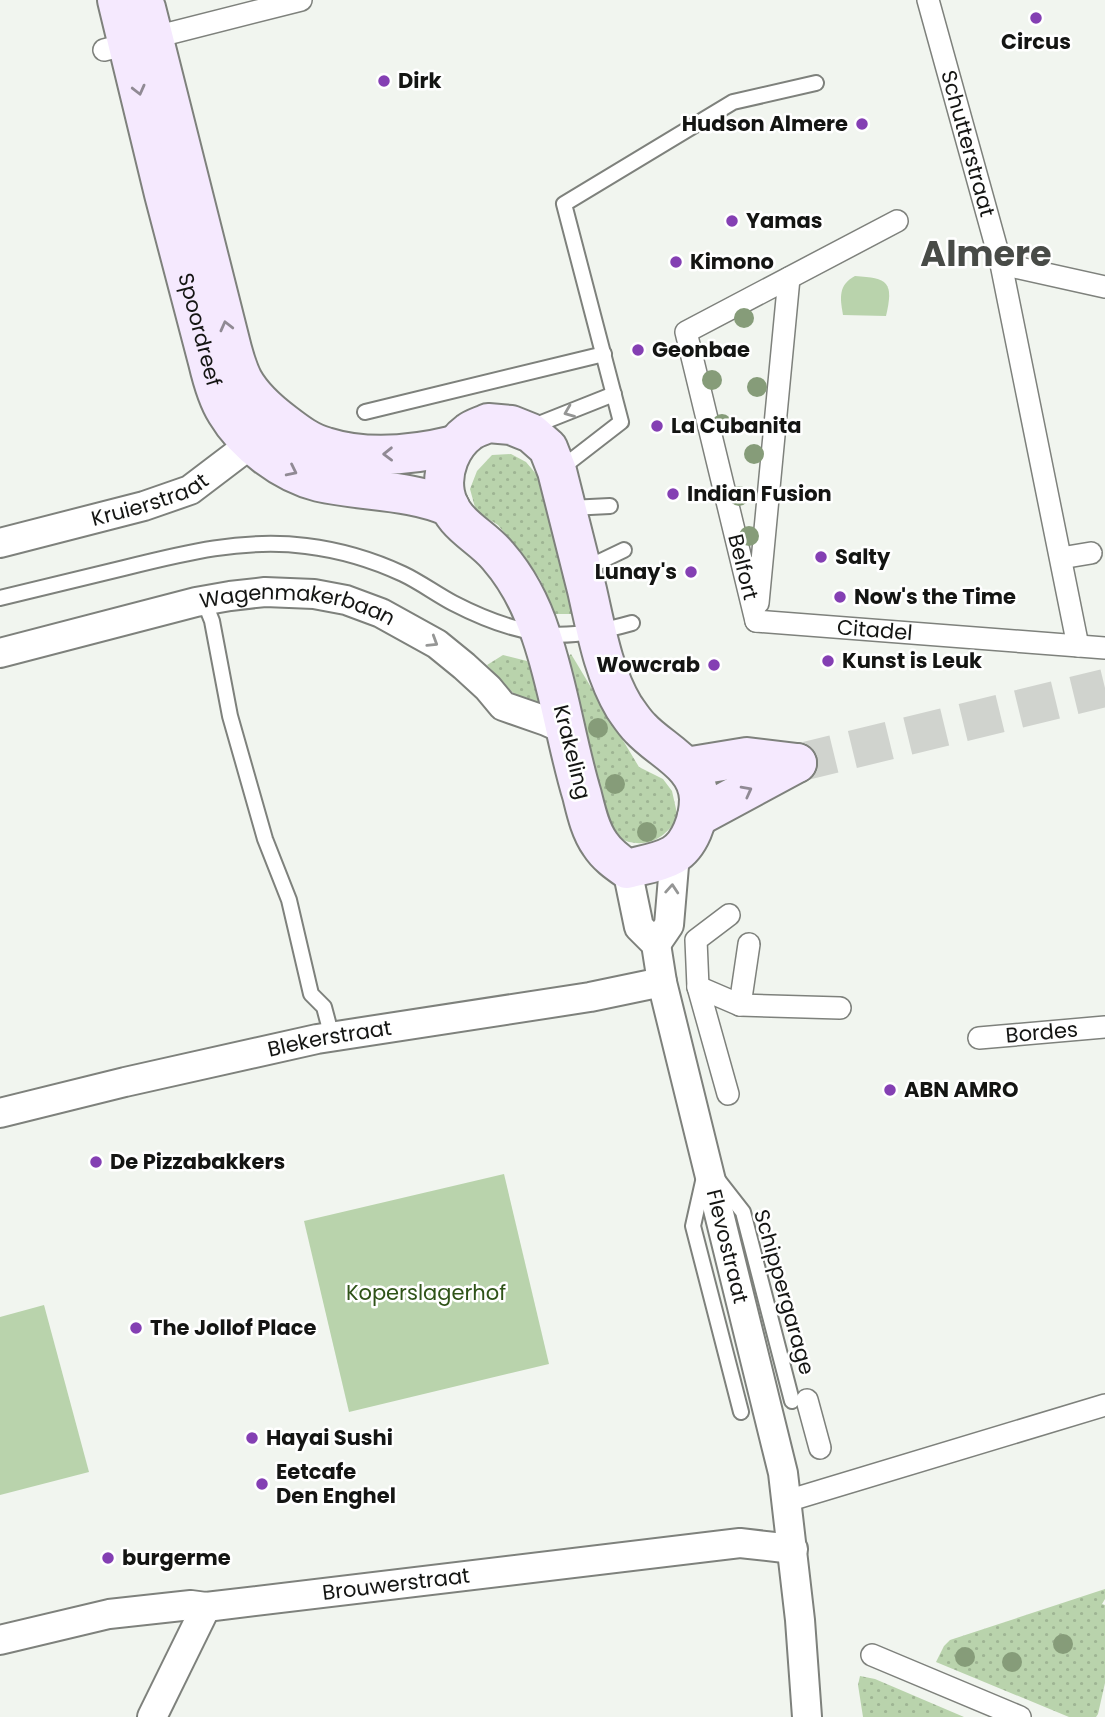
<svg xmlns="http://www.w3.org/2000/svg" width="1105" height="1717" font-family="Poppins,sans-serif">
	<defs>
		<pattern id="grass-dots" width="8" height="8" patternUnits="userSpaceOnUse" patternTransform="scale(1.75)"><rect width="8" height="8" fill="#b9d3ac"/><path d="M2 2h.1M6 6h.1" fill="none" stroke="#9eb493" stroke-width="1.8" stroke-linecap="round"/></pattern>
	</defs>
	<rect width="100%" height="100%" fill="#f1f5ef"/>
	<!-- grass -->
	<g fill="url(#grass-dots)">
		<path d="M511,454l15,8 11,13 36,139h-18l-15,-35 -18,-25 -24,-29 -22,-14 -6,-22 7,-18 15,-16z"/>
		<path d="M571,654l68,113 24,12 9,12 6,27c-12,17 -25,29 -49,24 -8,-2 -17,-12 -23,-17l-40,-166z"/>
		<path d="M503,655l24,6 9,20 8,29c-28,-9 -38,-25 -57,-45z"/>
		<path d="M1105,1589v10l-3,5 3,1v78l-7,31 -2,3h-27l-133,-55 8,-16 6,-6z"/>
		<path d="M860,1676l15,3 89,38h-101l-5,-32z"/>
	</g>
	<!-- park -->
	<g fill="#b9d3ac">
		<path d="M855,276c33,2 39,6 31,40l-43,-1c-3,-17 -5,-30 12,-39z"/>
		<path d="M504,1174l45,190 -200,48 -45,-191z"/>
		<path d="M44,1305l45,167 -89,23v-178z"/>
	</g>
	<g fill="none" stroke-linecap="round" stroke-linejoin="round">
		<!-- secondary-tunnel -->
		<path stroke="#d0d3ce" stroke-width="38" stroke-dasharray="38 19" stroke-linecap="butt" d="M797,763l308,-75"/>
		<defs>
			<g id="service">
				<path d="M365,412l239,-58"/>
				<path d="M531,427l83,-33"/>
				<path d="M559,470l62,-48 -57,-218 169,-102 83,-19"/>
				<path d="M570,508l40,-2"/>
				<path d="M582,566l19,-5 23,-11"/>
				<path d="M0,598c41,-10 82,-20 124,-30 60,-15 120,-30 182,-22 33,4 67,14 97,28 17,8 33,20 50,29 27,14 61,27 90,31 30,3 61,-3 89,-11"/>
				<path d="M204,601l8,20 18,95 35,123 24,61 22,94 13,13 8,30"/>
				<path d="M704,1177l-11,49 48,186"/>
				<path d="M718,1180l25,32 49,189"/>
			</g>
			<g id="pedestrian">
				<path id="s1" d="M928,0l73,264 104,23"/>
				<path d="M104,50l197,-50"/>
				<path d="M1001,264l77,382"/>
				<path d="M1061,558l30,-5"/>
				<path d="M758,603l31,-325"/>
				<path d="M756,621l-70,-289 211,-111"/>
				<path id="s2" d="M756,621l349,27"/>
				<path d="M698,987l42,18 100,3"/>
				<path d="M740,1005l9,-61"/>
				<path id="s3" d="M979,1038l126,-11"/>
				<path d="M728,1094l-30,-107 -2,-47 33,-25"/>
				<path d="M807,1400l13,48"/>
				<path d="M787,1501l318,-96"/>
				<path d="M872,1655l148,62"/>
			</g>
			<g id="minor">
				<path id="s4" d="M0,543l144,-37 46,-16 54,-41 19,-20"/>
				<path id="s5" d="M0,653l196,-51 34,-6 35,-4 49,2 32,6 35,13 56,31 27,22 24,22 15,18 43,15 20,9"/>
				<path id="s6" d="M627,869l12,58 17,17 6,38 121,491 17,147 7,97"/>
				<path d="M656,944l13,-19 6,-71"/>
				<path id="s7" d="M0,1113l125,-31 192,-43 273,-42 72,-15"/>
				<path id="s8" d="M0,1640l109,-26 82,-9 15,2 534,-64 53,6"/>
				<path d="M152,1717l54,-110"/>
			</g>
			<g id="secondary">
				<path id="s9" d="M117,0l47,194 44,168c4,17 9,36 18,50 19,32 57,61 93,70 44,10 89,7 131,25"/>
				<path d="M146,8l86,341c3,11 6,21 11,31 10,18 25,31 41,43 13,10 26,20 42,24 41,13 88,8 129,-2"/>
				<path d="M488,423l23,2 20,8 17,15 9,23c10,40 20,79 30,119 9,39 16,82 37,117 5,7 10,15 16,21 21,23 58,36 59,71 0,20 -9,46 -26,56 -14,8 -31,10 -46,14 -10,-7 -20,-14 -27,-25 -10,-14 -14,-33 -18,-49 -16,-53 -23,-108 -41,-160 -9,-28 -23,-56 -43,-79 -18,-22 -47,-31 -53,-63 -4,-22 6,-48 24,-61 5,-4 13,-6 19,-9z"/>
				<path d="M686,767l61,-10 50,6"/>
				<path d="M697,817l100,-54"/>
			</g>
		</defs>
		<!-- service casing -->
		<use href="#service" stroke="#7e817c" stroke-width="18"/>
		<!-- pedestrian casing -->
		<use href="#pedestrian" stroke="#7e817c" stroke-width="24"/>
		<!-- minor casing -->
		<use href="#minor" stroke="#7e817c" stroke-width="32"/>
		<!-- secondary casing -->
		<use href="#secondary" stroke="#7e817c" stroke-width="42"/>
		<!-- service -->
		<use href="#service" stroke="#fff" stroke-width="14"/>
		<!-- pedestrian -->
		<use href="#pedestrian" stroke="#fff" stroke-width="21"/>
		<!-- minor -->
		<use href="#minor" stroke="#fff" stroke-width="28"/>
		<!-- secondary -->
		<use href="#secondary" stroke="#f5e9fe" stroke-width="38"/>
	</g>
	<!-- trees -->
	<g fill="#869c79">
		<circle cx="744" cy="318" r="10"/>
		<circle cx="712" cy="380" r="10"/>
		<circle cx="757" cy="387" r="10"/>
		<circle cx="722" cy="424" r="10"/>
		<circle cx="754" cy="454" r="10"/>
		<circle cx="739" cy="496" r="10"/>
		<circle cx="749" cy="536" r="10"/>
		<circle cx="598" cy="728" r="10"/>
		<circle cx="615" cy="784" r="10"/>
		<circle cx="647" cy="832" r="10"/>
		<circle cx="1063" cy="1644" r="10"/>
		<circle cx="965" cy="1657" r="10"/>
		<circle cx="1012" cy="1662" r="10"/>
	</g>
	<!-- one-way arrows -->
	<defs><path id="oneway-chevron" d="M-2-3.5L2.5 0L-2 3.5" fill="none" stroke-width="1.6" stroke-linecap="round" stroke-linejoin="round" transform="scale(1.75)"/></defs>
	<g stroke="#908a94">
		<use href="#oneway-chevron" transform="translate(139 90) rotate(76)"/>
		<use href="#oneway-chevron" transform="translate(226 326) rotate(-104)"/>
		<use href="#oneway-chevron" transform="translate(388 454) rotate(179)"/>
		<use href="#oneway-chevron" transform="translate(292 471) rotate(26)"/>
		<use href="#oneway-chevron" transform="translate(747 791) rotate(-28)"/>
	</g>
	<g stroke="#959695">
		<use href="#oneway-chevron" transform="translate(569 412) rotate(158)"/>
		<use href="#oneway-chevron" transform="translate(433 642) rotate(32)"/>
		<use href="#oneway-chevron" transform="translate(672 889) rotate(-86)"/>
	</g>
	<!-- markers -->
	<g fill="#843fb3" stroke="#fff" stroke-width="2.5">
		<circle cx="1036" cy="18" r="7"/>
		<circle cx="384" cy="81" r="7"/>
		<circle cx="862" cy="124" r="7"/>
		<circle cx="732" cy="221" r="7"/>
		<circle cx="676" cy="262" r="7"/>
		<circle cx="638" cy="350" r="7"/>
		<circle cx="657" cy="426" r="7"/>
		<circle cx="673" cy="494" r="7"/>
		<circle cx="821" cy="557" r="7"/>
		<circle cx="691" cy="572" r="7"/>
		<circle cx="840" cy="597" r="7"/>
		<circle cx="828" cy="661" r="7"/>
		<circle cx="714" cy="665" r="7"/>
		<circle cx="890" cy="1090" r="7"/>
		<circle cx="96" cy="1162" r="7"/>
		<circle cx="136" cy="1328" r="7"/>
		<circle cx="252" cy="1438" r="7"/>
		<circle cx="262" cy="1484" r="7"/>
		<circle cx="108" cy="1558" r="7"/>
	</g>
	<g text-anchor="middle" stroke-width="5" stroke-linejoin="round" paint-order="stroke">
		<!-- poi labels -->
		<g font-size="21" font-weight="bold" fill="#141513" stroke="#fff" text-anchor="start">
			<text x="1036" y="49" text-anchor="middle">Circus</text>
			<text x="398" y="88">Dirk</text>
			<text x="848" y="131" text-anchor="end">Hudson Almere</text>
			<text x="746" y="228">Yamas</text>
			<text x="690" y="269">Kimono</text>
			<text x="652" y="357">Geonbae</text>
			<text x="671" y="433">La Cubanita</text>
			<text x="687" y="501">Indian Fusion</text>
			<text x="835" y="564">Salty</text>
			<text x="677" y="579" text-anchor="end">Lunay's</text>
			<text x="854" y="604">Now's the Time</text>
			<text x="842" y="668">Kunst is Leuk</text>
			<text x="700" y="672" text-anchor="end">Wowcrab</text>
			<text x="904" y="1097">ABN AMRO</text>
			<text x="110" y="1169">De Pizzabakkers</text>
			<text x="150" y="1335">The Jollof Place</text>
			<text x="266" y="1445">Hayai Sushi</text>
			<text x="276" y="1479">Eetcafe<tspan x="276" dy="24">Den Enghel</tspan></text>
			<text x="122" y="1565">burgerme</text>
		</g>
		<!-- street labels -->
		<g font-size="21" fill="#141513" stroke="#fff">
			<text dy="7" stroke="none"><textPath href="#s1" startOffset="149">Schutterstraat</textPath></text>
			<text dy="7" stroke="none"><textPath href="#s9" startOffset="340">Spoordreef</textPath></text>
			<text dy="7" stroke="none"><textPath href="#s4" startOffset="156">Kruierstraat</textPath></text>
			<text transform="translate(743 567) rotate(76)" y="7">Belfort</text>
			<text dy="7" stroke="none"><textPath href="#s5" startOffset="306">Wagenmakerbaan</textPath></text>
			<text dy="7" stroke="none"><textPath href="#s2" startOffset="119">Citadel</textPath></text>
			<text transform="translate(572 752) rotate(76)" y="7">Krakeling</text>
			<text dy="7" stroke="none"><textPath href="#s3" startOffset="63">Bordes</textPath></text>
			<text dy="7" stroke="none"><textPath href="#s7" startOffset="338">Blekerstraat</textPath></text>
			<text dy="7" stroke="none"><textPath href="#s6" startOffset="394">Flevostraat</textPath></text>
			<text transform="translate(784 1292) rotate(74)" y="7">Schippergarage</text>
			<text dy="7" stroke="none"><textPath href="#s8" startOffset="401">Brouwerstraat</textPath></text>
		</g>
		<!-- park labels -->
		<g font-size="21" fill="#2f5318" stroke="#fff">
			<text x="426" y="1300">Koperslagerhof</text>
		</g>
		<!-- town labels -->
		<g font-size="35" font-weight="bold" fill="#484b47" stroke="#fff">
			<text x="986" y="266">Almere</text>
		</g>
	</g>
</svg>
